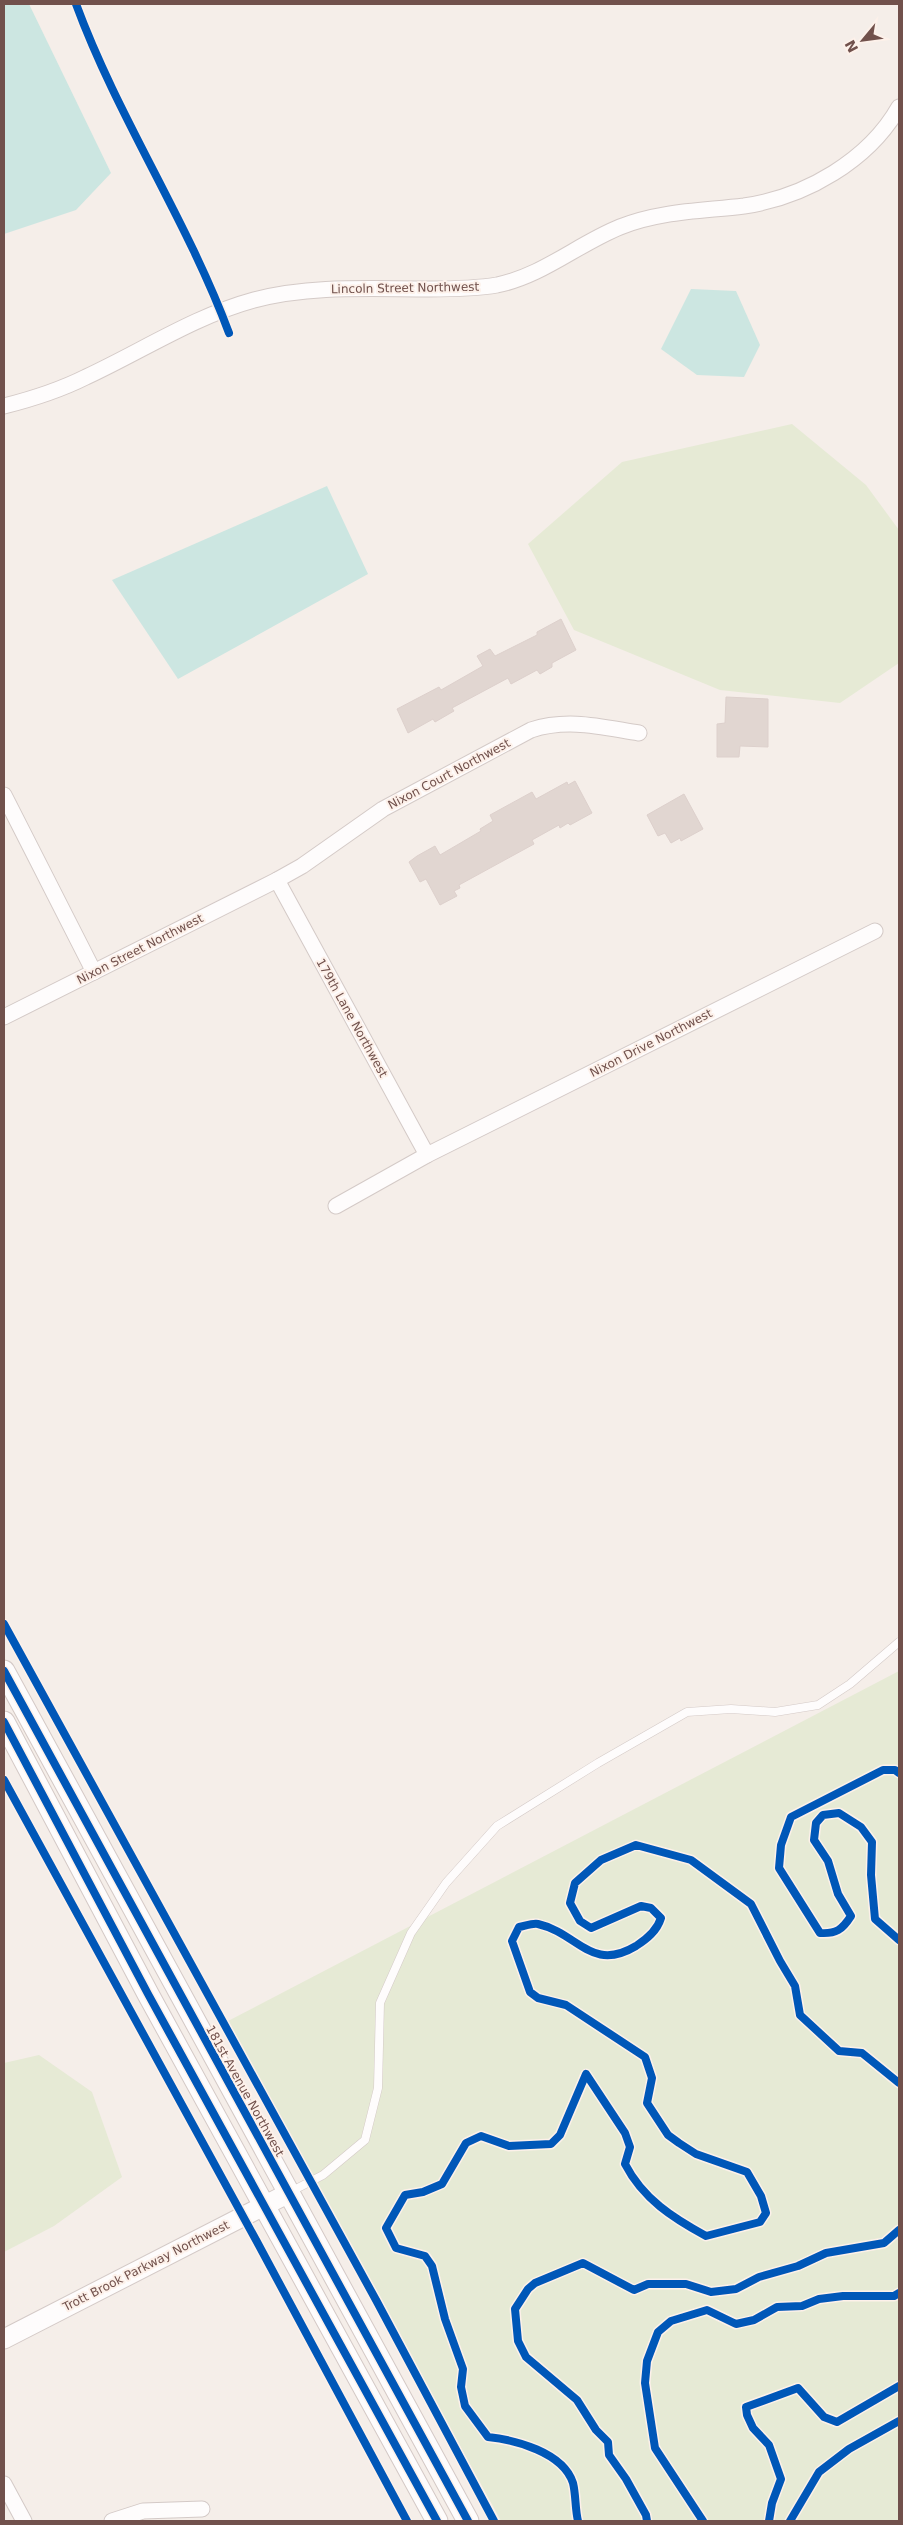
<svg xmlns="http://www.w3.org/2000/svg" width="903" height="2525" font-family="'DejaVu Sans',sans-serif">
	<rect width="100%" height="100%" fill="#f5eee9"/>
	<!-- green -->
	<g fill="#e6ead5">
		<path d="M792,424l74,61 33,45v133l-59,40 -120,-13 -146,-60 -46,-86 94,-82z"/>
		<path d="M899,1671v850h-398l-273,-500z"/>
		<path d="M39,2055l53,37 30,85 -68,49 -50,26v-189z"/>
	</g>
	<!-- water -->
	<g fill="#cce6e1">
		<path d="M4,4h25l82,169 -35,37 -72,24z"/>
		<path d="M691,289l45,2 24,54 -16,32 -47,-2 -36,-26z"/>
		<path d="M327,486l41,88 -190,105 -66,-99z"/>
	</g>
	<!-- building -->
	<g fill="#e1d6d1" stroke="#ddd0cc">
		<path d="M561,619l15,31 -24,13v4l-12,7 -3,-4 -26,14 -3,-6 -56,30 2,3 -19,11 -2,-3 -25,14 -11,-24 42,-22 2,3 42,-24 -6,-10 13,-7 5,7 42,-21v-3z"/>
		<path d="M726,697l42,2v48l-28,-1 -1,11h-22v-33l8,-1z"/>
		<path d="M575,781l17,32 -22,12 -2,-2 -8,5 -1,-3 -27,15 2,4 -75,41 1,3 -6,3 3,5 -17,9 -14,-26 -6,3 -11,-20 8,-6 18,-10 5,9 41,-24 -1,-2 13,-8 -3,-6 42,-23 4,7 31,-17 1,3z"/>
		<path d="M684,794l19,35 -22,12 -1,-3 -9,5 -6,-10 -7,3 -11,-21z"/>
	</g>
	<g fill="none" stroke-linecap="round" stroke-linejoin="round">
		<defs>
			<path id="service" d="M290,2192l33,-17 42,-35 13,-52 2,-85 31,-70 35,-50 51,-57 101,-63 89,-51 44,-3 44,3 43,-7 32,-21 49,-42"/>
			<g id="minor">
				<path d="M4,406c28,-7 56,-16 82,-29 56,-26 109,-61 168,-77 57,-15 117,-11 175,-11 22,0 45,0 68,-4 45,-9 81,-41 123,-58 39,-16 83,-16 124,-21 62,-9 125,-46 155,-99"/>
				<path d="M4,795l90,177"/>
				<path d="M277,880l150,275"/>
				<path d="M4,1017l273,-137 25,-14 81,-57 148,-79c37,-12 70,-3 108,3"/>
				<path d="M336,1206l91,-51 448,-224"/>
				<path d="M4,2484l20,37"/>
				<path d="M112,2521l31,-10 59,-2"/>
			</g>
			<path id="tertiary" d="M4,2339l285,-146"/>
			<g id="secondary">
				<path d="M4,1671l464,850"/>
				<path d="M4,1722l144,272 289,527"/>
			</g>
		</defs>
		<!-- service casing -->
		<use href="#service" stroke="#d4cac7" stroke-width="9"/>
		<!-- minor casing -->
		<use href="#minor" stroke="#d4cac7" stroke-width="17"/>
		<!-- tertiary casing -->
		<use href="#tertiary" stroke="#d4cac7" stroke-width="21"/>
		<!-- secondary casing -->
		<use href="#secondary" stroke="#d4c9c6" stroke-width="23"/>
		<!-- service -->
		<use href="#service" stroke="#fefcfc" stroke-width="8"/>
		<!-- minor -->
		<use href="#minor" stroke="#fefcfc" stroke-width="15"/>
		<!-- tertiary -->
		<use href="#tertiary" stroke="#fefcfc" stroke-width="19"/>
		<!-- secondary -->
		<use href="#secondary" stroke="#fefcfc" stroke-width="21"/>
		<defs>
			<g id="cycleway">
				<path d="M76,4c42,114 111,216 153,329"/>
				<path d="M4,1624l372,676 118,221"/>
				<path d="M4,1671l464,850"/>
				<path d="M4,1722l144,272 289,527"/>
				<path d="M899,1773l-4,-3h-12l-92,47 -10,28 -2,23 41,65c16,1 22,-3 31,-17l-13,-22 -10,-33 -14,-21 2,-17 7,-8 16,-2 22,14 11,15 -1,33 4,44 24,21"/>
				<path d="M4,1780l252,460 151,281"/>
				<path d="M578,2521c-3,-12 -2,-26 -5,-38 -10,-31 -58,-43 -85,-46l-23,-31 -4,-19 2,-18 -18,-50 -13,-53 -7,-10 -29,-8 -10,-20 19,-33 18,-3 19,-8 24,-41 15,-7 28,10 42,-2 9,-9 26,-61 39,59 5,14 -5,17c18,35 48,54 81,72l54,-14 6,-9 -5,-17 -14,-24 -51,-18 -17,-11 -11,-8 -21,-32 5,-25 -7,-21 -79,-52 -28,-7 -8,-6 -18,-51 7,-14c6,-1 13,-4 19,-3 40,9 53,49 98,22 11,-7 21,-15 25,-28l-10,-10 -10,-2 -50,22 -11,-7 -10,-18 5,-20 26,-23 35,-15 55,15 60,44 29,57 15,25 5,29 39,36 23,2 37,30"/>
				<path d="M647,2521l-1,-6 -20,-36 -17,-24 -1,-13 -12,-12 -19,-30 -51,-43 -8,-16 -3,-32 13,-20 7,-6 48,-20 51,27 14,-6h38l25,8 25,-3 23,-12 39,-11 28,-13 58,-10 15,-13"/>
				<path d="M703,2521l-48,-73 -10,-65 2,-22 11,-29 13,-11 36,-11 29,14 18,-4 23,-13 25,-1 17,-7 24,-3h51l5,-3"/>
				<path d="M769,2521l3,-18 9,-24 -12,-34 -16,-17 -6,-13 -1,-8 52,-19 26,29 13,5 62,-36"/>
				<path d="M790,2521l29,-49 30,-23 50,-28"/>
			</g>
		</defs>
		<!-- cycleway casing -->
		<use href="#cycleway" stroke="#fdf1ea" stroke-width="11"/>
		<!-- cycleway -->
		<use href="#cycleway" stroke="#0057b8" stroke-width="8"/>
	</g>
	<g text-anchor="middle" stroke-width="4" stroke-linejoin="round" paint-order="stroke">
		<!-- street labels -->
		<g font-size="12" fill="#71514c" stroke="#fdf1ea">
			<text transform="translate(405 288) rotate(-1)" y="4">Lincoln Street Northwest</text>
			<text transform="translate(449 774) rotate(-28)" y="4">Nixon Court Northwest</text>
			<text transform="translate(140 949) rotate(-27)" y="4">Nixon Street Northwest</text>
			<text transform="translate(352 1018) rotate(61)" y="4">179th Lane Northwest</text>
			<text transform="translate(651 1043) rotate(-27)" y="4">Nixon Drive Northwest</text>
			<text transform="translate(245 2091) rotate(61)" y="4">181st Avenue Northwest</text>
			<text transform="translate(146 2266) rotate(-27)" y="4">Trott Brook Parkway Northwest</text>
		</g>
	</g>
	<!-- border -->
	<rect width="903" height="2525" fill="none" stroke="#71514c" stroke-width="10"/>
	<!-- north arrow -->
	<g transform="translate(863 40) rotate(241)" stroke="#fdf1ea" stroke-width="4" paint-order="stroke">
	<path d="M0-4L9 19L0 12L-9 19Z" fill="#71514c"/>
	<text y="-8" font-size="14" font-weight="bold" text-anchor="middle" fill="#71514c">N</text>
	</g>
</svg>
